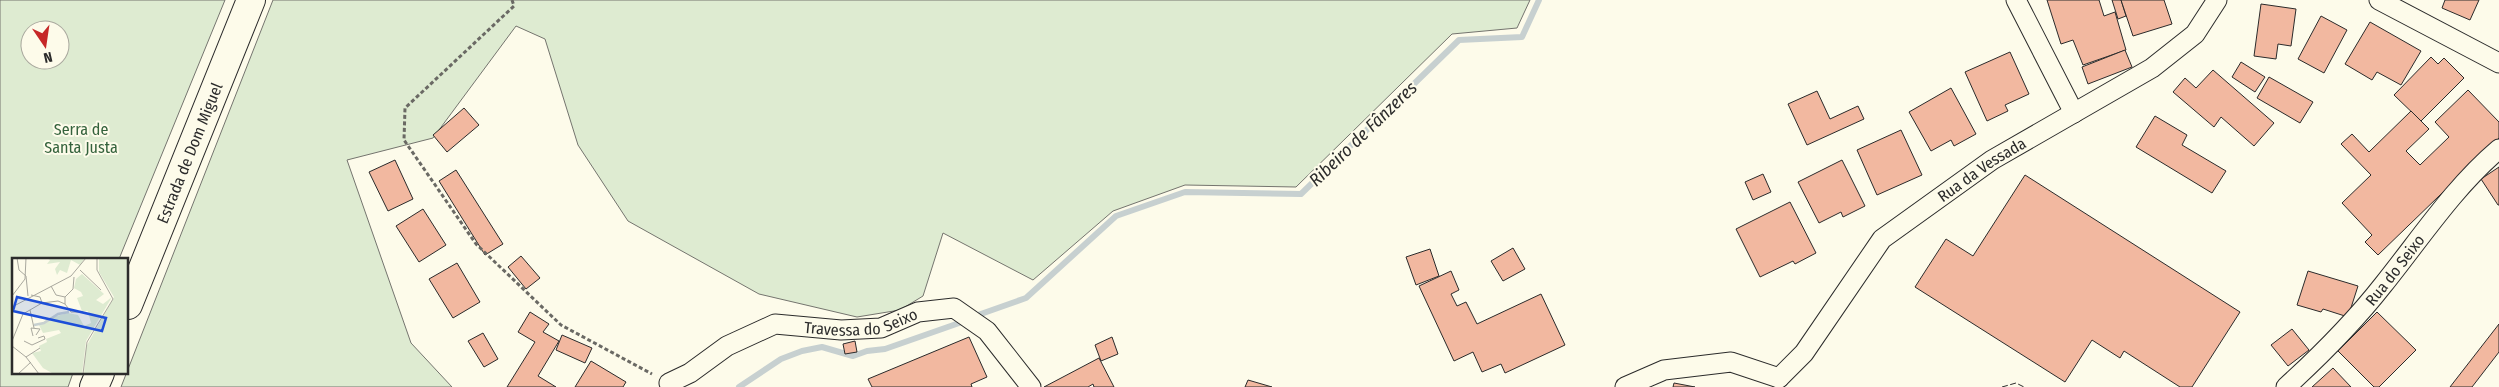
<svg xmlns="http://www.w3.org/2000/svg" width="2499" height="387" font-family="'Fira Sans Condensed',sans-serif">
	<rect width="100%" height="100%" fill="#fdfbea"/>
	<!-- green -->
	<g fill="#deebd1" stroke="#74746e" fill-rule="evenodd">
		<path d="M0,0h225l-106,259 -105,1v113h59l-5,14h-68zM30,30h30v30h-30z"/>
		<path d="M273,0h1257l-13,28 -65,6 -156,153 -111,-2 -72,26 -80,69 -90,-47 -20,63 -23,14 -43,7 -98,-23 -131,-73 -50,-76 -33,-106 -29,-13 -83,112 -86,22 64,183 41,44h-331z"/>
	</g>
	<g fill="none" stroke-linecap="round" stroke-linejoin="round">
		<!-- stream -->
		<g stroke="#c7d0d0" stroke-width="6">
			<path d="M978,315l48,-17 90,-82 69,-24 116,2 158,-154 63,-3 17,-37"/>
			<path d="M739,387l42,-28 21,-8 20,-4 31,9 14,-5 18,-2 77,-27"/>
		</g>
	</g>
	<!-- building -->
	<g fill="#f2b8a0" stroke="#2b2b2b">
		<path d="M2047,0h52l5,16 11,-4 11,38 -43,15 -10,-25 -12,4z"/>
		<path d="M2112,0h9l5,16 -8,3z"/>
		<path d="M2121,0h43l8,24 -39,12z"/>
		<path d="M2445,0h34l-9,20 -28,-12z"/>
		<path d="M2261,4l35,5 -5,37 -13,-2 -2,15 -22,-3z"/>
		<path d="M2321,16l26,14 -23,43 -26,-14z"/>
		<path d="M2370,22l51,29 -20,34 -24,-13 -5,8 -27,-16z"/>
		<path d="M2125,50l7,17 -44,17 -6,-17z"/>
		<path d="M2010,52l19,42 -24,11 3,6 -21,10 -22,-49z"/>
		<path d="M2431,57l7,7 6,-6 20,20 -43,43 -27,-26z"/>
		<path d="M2241,62l24,15 -10,15 -23,-15z"/>
		<path d="M2213,70l61,53 -20,23 -33,-29 -7,10 -41,-35 12,-14 11,10z"/>
		<path d="M2269,77l44,25 -13,21 -43,-25z"/>
		<path d="M1951,88l25,46 -22,12 -3,-6 -20,11 -22,-39z"/>
		<path d="M2468,90l31,32v16l-121,117 -13,-13 7,-7 -30,-32 29,-28 -30,-31 11,-10 17,18 42,-41 18,18 -23,22 14,14 29,-28 -14,-15z"/>
		<path d="M1817,91l13,28 28,-13 6,13 -57,26 -19,-41z"/>
		<path d="M464,108l15,17 -32,27 -14,-17z"/>
		<path d="M2155,116l32,19 -5,10 44,26 -14,22 -76,-46z"/>
		<path d="M1901,130l21,45 -45,20 -20,-45z"/>
		<path d="M395,160l18,39 -25,12 -19,-39z"/>
		<path d="M1842,160l23,46 -22,11 -2,-5 -22,11 -21,-41z"/>
		<path d="M2499,167v38h-1l-17,-26z"/>
		<path d="M456,170l47,74 -18,11 -46,-74z"/>
		<path d="M1763,174l8,18 -18,8 -8,-18z"/>
		<path d="M2025,175l215,137 -48,75h-12l-56,-36 -4,7 -28,-18 -27,42 -150,-95 31,-48 27,17z"/>
		<path d="M1790,202l26,51 -21,11 -2,-3 -33,16 -24,-48z"/>
		<path d="M423,209l23,36 -27,17 -23,-36z"/>
		<path d="M1513,248l12,21 -22,12 -12,-20z"/>
		<path d="M1430,249l9,27 -23,9 -10,-28z"/>
		<path d="M521,256l19,22 -14,11 -18,-22z"/>
		<path d="M457,263l23,39 -27,16 -24,-39z"/>
		<path d="M1451,271l8,19 -8,4 6,12 9,-4 11,22 64,-30 24,51 -60,28 -4,-9 -19,8 -9,-20 -19,9 -35,-75z"/>
		<path d="M2308,271l50,15 -10,31 -25,-8 -2,3 -24,-7z"/>
		<path d="M530,312l19,12 -6,8 16,9 -21,35 18,11h-49l28,-45 -17,-10z"/>
		<path d="M2377,312l39,38 -37,37h-5l-36,-36z"/>
		<path d="M2499,324v28l-27,35h-22z"/>
		<path d="M2292,329l17,21 -21,16 -17,-21z"/>
		<path d="M483,333l15,26 -14,8 -16,-26z"/>
		<path d="M562,335l30,13 -7,15 -29,-13z"/>
		<path d="M969,337l18,40 -16,7 1,3h-100l-4,-8z"/>
		<path d="M1112,337l6,17 -17,7 -6,-16z"/>
		<path d="M855,341l2,11 -12,2 -2,-10z"/>
		<path d="M1099,358l15,29h-20l-1,-3 -5,3h-44z"/>
		<path d="M591,361l35,21 -3,5h-48z"/>
		<path d="M2333,368l18,19h-39z"/>
		<path d="M1248,380l24,7h-27z"/>
		<path d="M1674,383l21,4h-22z"/>
	</g>
	<g fill="none" stroke-linecap="round" stroke-linejoin="round">
		<defs>
			<g id="street">
				<path d="M2016,0l58,113"/>
				<path d="M2379,0l120,63"/>
				<path id="s1" d="M1779,378l25,-25 78,-114 110,-79 160,-92 43,-34 22,-34"/>
				<path id="s2" d="M669,383l21,-10 37,-27 48,-22 66,6 40,-2 37,-16 36,-4 33,23 44,56"/>
				<path d="M1625,387l39,-17 67,-8 48,16"/>
				<path id="s3" d="M2286,387c35,-32 68,-65 97,-102 37,-46 71,-98 116,-136"/>
			</g>
			<g id="primary">
				<path id="s4" d="M128,305l123,-305"/>
				<path d="M94,387l6,-14"/>
			</g>
		</defs>
		<!-- street casing -->
		<use href="#street" stroke="#2b2b2b" stroke-width="21"/>
		<!-- primary casing -->
		<use href="#primary" stroke="#2b2b2b" stroke-width="30"/>
		<!-- path -->
		<path stroke="#6a6964" stroke-width="3" stroke-dasharray="4 2.5" stroke-linecap="butt" d="M512,0l2,6 -109,102 -1,32 72,104 85,81 91,49"/>
		<!-- street -->
		<use href="#street" stroke="#fdfbea" stroke-width="19"/>
		<!-- primary -->
		<use href="#primary" stroke="#fdfbea" stroke-width="28"/>
		<!-- fence -->
		<path stroke="#2b2b2b" stroke-width="1" stroke-dasharray="6 2.5" stroke-linecap="butt" d="M2002,387l14,-4 8,4"/>
	</g>
	<g text-anchor="middle" stroke-width="4" stroke-linejoin="round" paint-order="stroke">
		<!-- park labels -->
		<g font-size="16" fill="#34623c" stroke="#fdfbea">
			<text x="81" y="135">Serra de<tspan x="81" dy="18">Santa Justa</tspan></text>
		</g>
		<!-- street labels -->
		<g font-size="16" fill="#2b2b2b" stroke="#fdfbea">
			<text dy="6" stroke="none"><textPath href="#s4" startOffset="164">Estrada de Dom Miguel</textPath></text>
			<text dy="6" stroke="none"><textPath href="#s1" startOffset="295">Rua da Vessada</textPath></text>
			<text dy="6" stroke="none"><textPath href="#s3" startOffset="160">Rua do Seixo</textPath></text>
			<text dy="6" stroke="none"><textPath href="#s2" startOffset="209">Travessa do Seixo</textPath></text>
		</g>
		<!-- water labels -->
		<g font-size="18" font-style="italic" fill="#2b2b2b" stroke="#fdfbea">
			<text transform="translate(1363 134) rotate(-44)" y="6">Ribeiro de Fânzeres</text>
		</g>
	</g>
	<!-- overview -->
	<g transform="translate(12 258)">
		<rect width="116" height="116" fill="#fdfbea"/>
		<path d="M35,0h38l-5,7 -9,-5 -4,13 -7,-3 -3,5 -2,-6 5,-7 -13,2 3,-4zM87,0h29v116h-44l2,-27 28,-50 -15,-25zM70,16l22,20 -8,6 7,4 9,-7 -26,44 -4,33 -30,-1 -9,-5 -11,-15 9,-2 -2,-5 8,-4 -1,-3 15,-6 -2,-3 -16,3 -4,-8 10,-7 19,-5 10,2 6,11 7,-3 -3,-12h-6l-5,-13 6,-2 -2,-4 -7,-4 2,-9z" fill="#deebd1"/>
		<path fill="none" stroke="#c7d0d0" stroke-width="2.5" d="M22,67l10,-2 14,-9 11,-2"/>
		<path fill="none" stroke="#a9a89e" stroke-width="1" d="M5,0l2,12 7,6 2,20M68,12l21,20M39,28l5,9 9,2M19,37l9,2 2,6M0,38l13,-17 1,-21M30,45l16,-2 7,3M53,46v-7l8,-8 1,-12M53,46l6,8h11M0,49l59,-31 15,-18M18,52l4,18M21,78l-2,-8 9,1 -4,6M0,83l11,-27 19,-11M12,83l8,4 13,-6 -1,-3 -6,2M0,88l14,11 13,17M14,99l14,-9M6,116l13,-12M71,116l4,-32 26,-43 -16,-29v-12"/>
		<path fill="#1d4ed8" fill-opacity="0.15" stroke="#1d4ed8" stroke-width="2.5" d="M5,39l89,21 -4,13 -89,-20z"/>
		<rect width="116" height="116" fill="none" stroke="#2b2b2b" stroke-width="2.5"/>
	</g>
	<!-- north arrow -->
	<g transform="translate(45 45) rotate(167)"><circle r="24" fill="#fdfbea" stroke="#a9a89e"/>
	<path d="M0-4L9 19L0 12L-9 19Z" fill="#c62828"/>
	<text y="-8" font-size="14" font-weight="bold" text-anchor="middle" fill="#2b2b2b">N</text>
	</g>
</svg>
